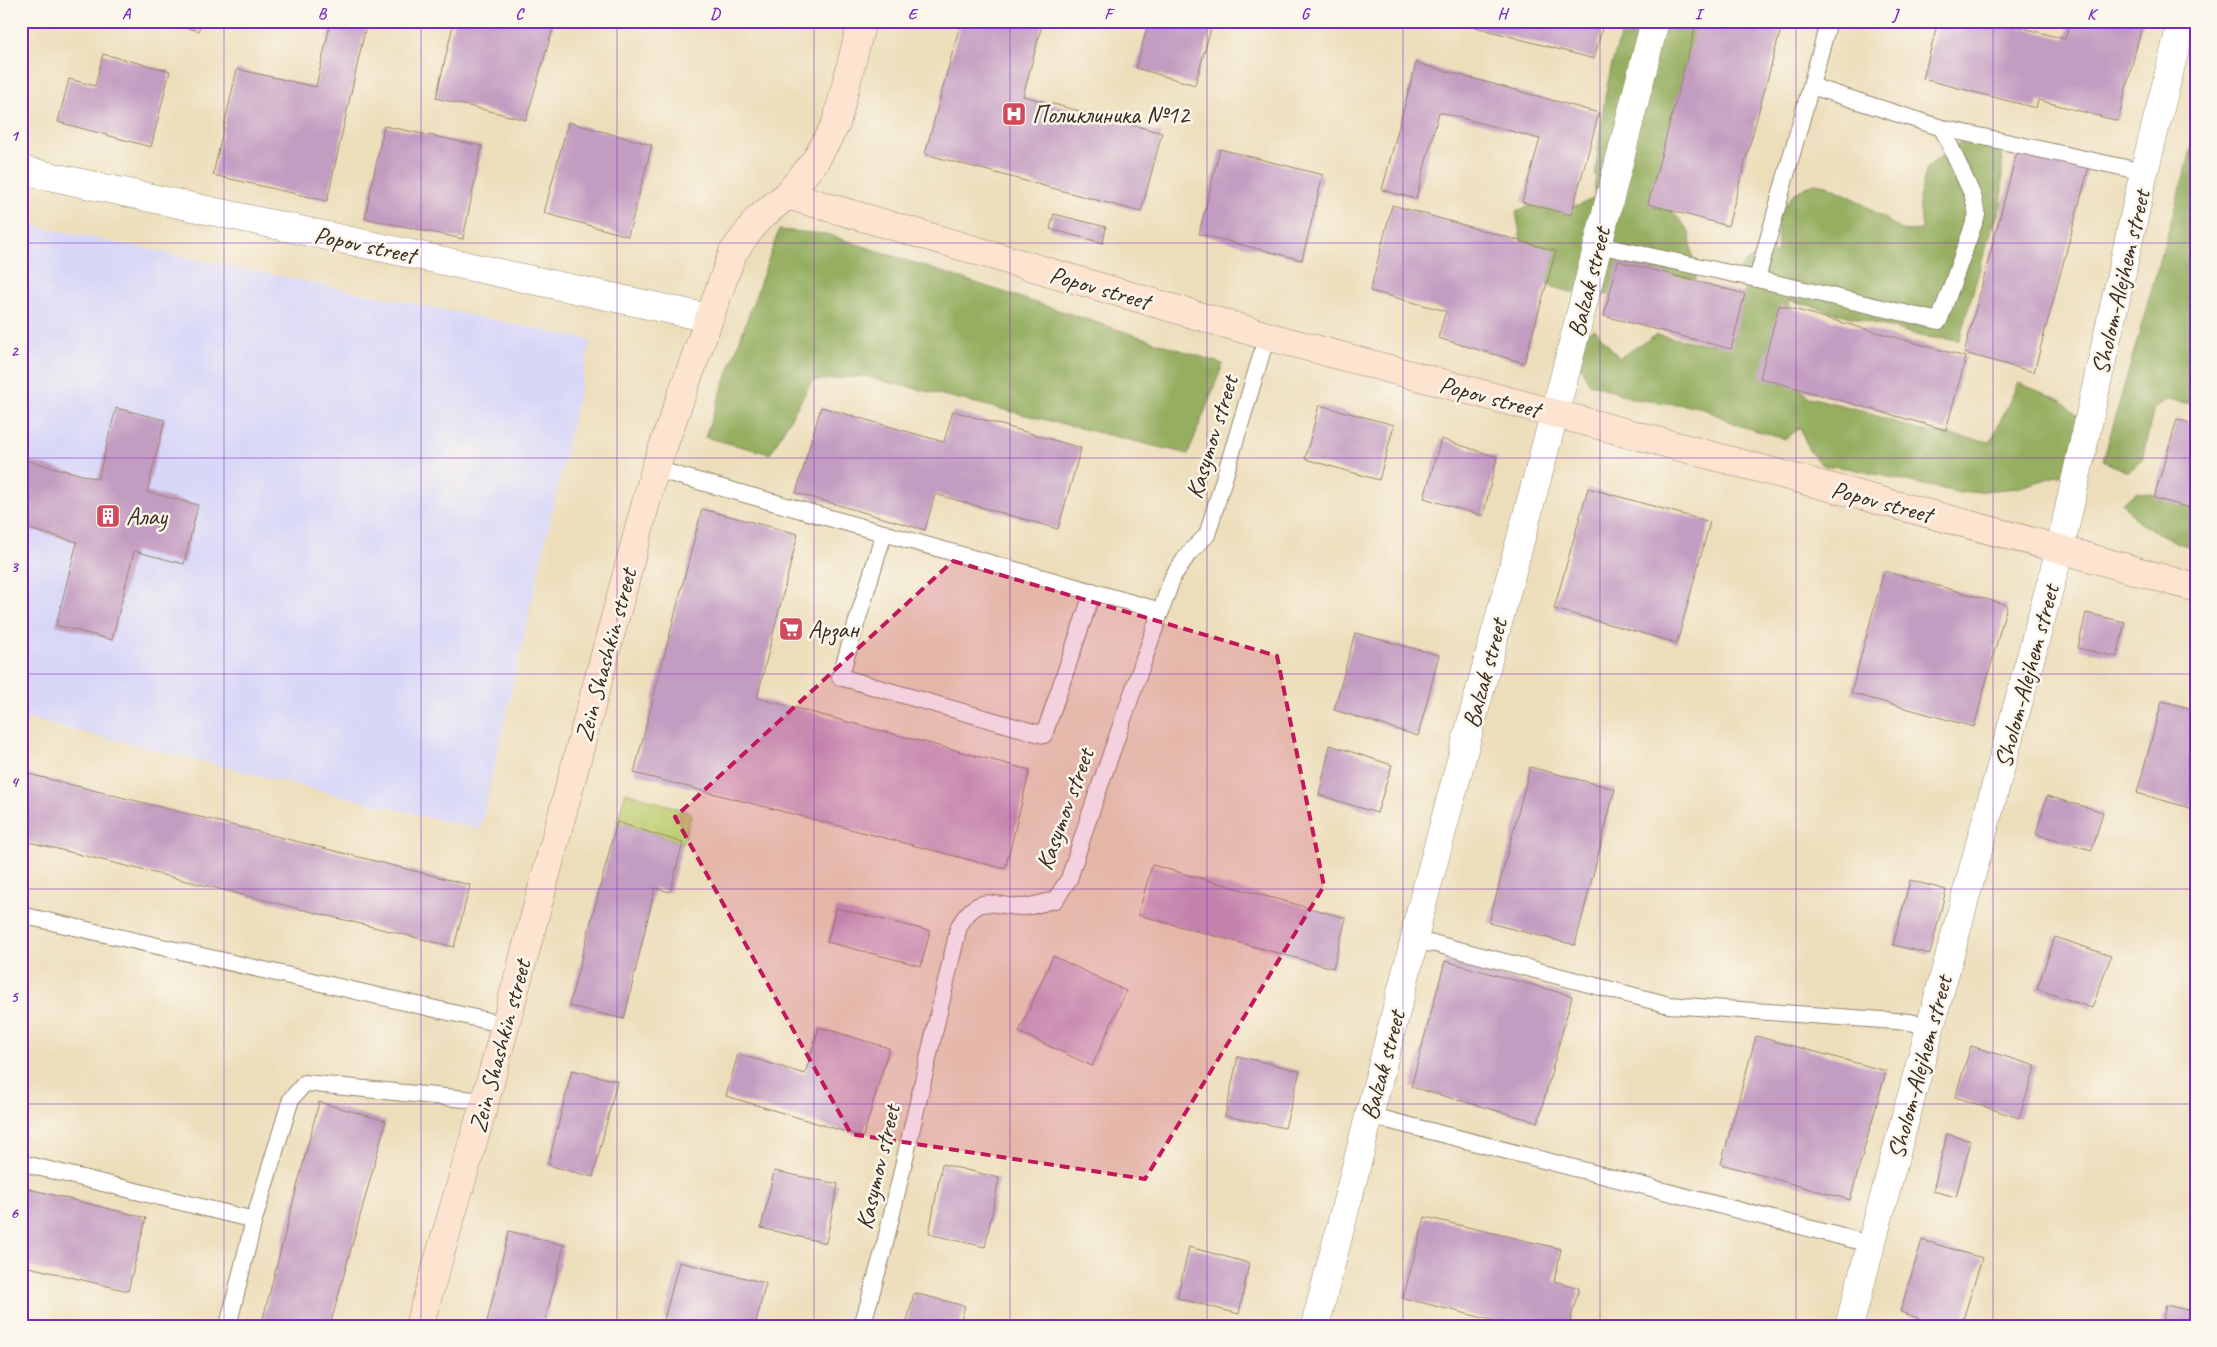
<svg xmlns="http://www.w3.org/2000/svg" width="2217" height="1347" font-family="Caveat,sans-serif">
	<rect width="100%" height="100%" fill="#fbf7ec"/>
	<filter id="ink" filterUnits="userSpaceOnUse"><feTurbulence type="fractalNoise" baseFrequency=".02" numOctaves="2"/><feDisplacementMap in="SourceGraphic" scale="10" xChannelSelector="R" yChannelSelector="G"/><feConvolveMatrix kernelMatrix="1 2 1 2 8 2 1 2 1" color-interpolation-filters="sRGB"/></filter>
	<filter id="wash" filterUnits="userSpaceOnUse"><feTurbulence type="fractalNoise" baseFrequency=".0096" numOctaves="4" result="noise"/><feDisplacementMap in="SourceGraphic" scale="20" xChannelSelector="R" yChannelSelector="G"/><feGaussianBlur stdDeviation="1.12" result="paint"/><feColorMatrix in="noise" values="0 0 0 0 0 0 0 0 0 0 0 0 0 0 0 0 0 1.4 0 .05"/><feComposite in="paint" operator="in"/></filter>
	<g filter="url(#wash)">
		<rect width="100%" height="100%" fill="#eddebb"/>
		<!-- built -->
		<path fill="#d8d7f8" d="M21,223l570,117 -111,490 -459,-113z"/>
		<!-- green -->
		<path fill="#bcca6c" stroke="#7c7a45" d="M626,792l66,21 -9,30 -66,-21z"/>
		<!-- forest -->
		<g fill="#95ae60" stroke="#686c3f">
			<path d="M1626,21h85l-48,140 -13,24 39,46 7,49 -19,-5 -33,14 -53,8 -40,-10 -28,-36 -7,-40 27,-10 35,5 16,-8c4,-58 10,-123 32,-177z"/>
			<path d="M2196,133v263l-2,8 -27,-4 -13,7 -12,53 -14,12 -25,-11z"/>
			<path d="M1968,136l34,19v48l-16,44 -27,93 -34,-3 -136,-37 2,17 -5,59 23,21 48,12 60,21 74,12 27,-59 43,17 18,17 7,50 -69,21 -57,5 -112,-25 -26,-3 -13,-14 -9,-24 -14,12 -46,-13 -40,-19 -66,-8 -45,-16 -21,-41 27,-13 24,29 37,-23 51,9h18l12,-39 12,-21 -9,-17 11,-8 27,-7 -1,-33 16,-25 21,-11 13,2 28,14 48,32 19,-1 -3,-31 8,-32z"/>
			<path d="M779,230l47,4 397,130 -35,90 -325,-78 -51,5 -42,73 -65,-17z"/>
			<path d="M2138,492l58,10v47l-18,-6 -39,-20 -17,-21z"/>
		</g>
		<g id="blocks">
			<!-- building -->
			<g fill="#c39cc1">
				<path d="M164,21h37l-2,10z"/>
				<path d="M331,21h36l-40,180 -114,-26 24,-106 79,18z"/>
				<path d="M454,21h101l-29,99 -90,-22z"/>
				<path d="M961,21h82l-20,75 139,37 -21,79 -216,-58z"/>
				<path d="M1149,21h64l-18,64 -59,-17z"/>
				<path d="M1453,21h151l-10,38z"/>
				<path d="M1697,21h86l-55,205 -80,-22z"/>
				<path d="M1938,21h58l69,18 5,-18h73l-25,100 -80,-21 -2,8 -113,-29z"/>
				<path d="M103,54l67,17 -19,76 -93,-25 11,-43 26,7z"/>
				<path d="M1416,63l183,50 -28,102 -49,-13 18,-63 -101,-27 -23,87 -34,-9z"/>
				<path d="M568,122l84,23 -24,91 -84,-23z"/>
				<path d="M384,126l98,20 -19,93 -98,-21z"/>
				<path d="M2018,148l71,19 -55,205 -70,-19z"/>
				<path d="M1220,149l103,26 -21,85 -103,-26z"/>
				<path d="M1392,205l164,46 -32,112 -86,-25 8,-27 -76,-20z"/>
				<path d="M1054,214l52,13 -3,16 -53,-14z"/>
				<path d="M1618,261l127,33 -14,55 -127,-33z"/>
				<path d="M1779,305l187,52 -20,73 -186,-52z"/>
				<path d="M1319,405l75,20 -15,55 -74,-21z"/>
				<path d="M821,407l123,35 9,-31 128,37 -23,81 -123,-35 -10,36 -129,-37z"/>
				<path d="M116,408l49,12 -18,72 51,13 -14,59 -50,-13 -22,89 -56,-15 21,-83 -56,-15v-68l77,20z"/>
				<path d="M2177,419l19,6v85l-42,-12z"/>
				<path d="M1441,439l56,18 -14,59 -59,-18z"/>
				<path d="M1588,488l122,34 -33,121 -123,-34z"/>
				<path d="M702,509l96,25 -41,164 273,72 -25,99 -371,-96z"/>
				<path d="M1884,571l123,34 -33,122 -123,-34z"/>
				<path d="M2086,613l39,9 -8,35 -39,-9z"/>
				<path d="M1355,633l84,22 -21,81 -84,-26z"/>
				<path d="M2162,701l34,9v75l-6,23 -53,-15z"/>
				<path d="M1330,745l62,20 -15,48 -58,-18z"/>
				<path d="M1530,767l85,22 -40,156 -86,-22z"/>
				<path d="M21,772l449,113 -16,62 -433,-107z"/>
				<path d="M2047,796l56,16 -11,38 -56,-16z"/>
				<path d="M617,822l66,21 -13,49 -15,-4 -31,131 -55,-13z"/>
				<path d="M1152,865l194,53 -13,50 -195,-53z"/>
				<path d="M1910,880l36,10 -16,64 -37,-9z"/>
				<path d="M836,908l94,23 -9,35 -94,-24z"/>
				<path d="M2055,937l56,19 -19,52 -55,-19z"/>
				<path d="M1053,956l73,35 -34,75 -73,-34z"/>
				<path d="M1445,961l127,35 -34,126 -127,-35z"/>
				<path d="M819,1027l70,21 -26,89 -137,-41 12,-42 67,20z"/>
				<path d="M1756,1036l130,35 -36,129 -129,-36z"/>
				<path d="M1971,1046l65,20 -17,52 -64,-21z"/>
				<path d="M1238,1056l62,15 -15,57 -60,-12z"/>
				<path d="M572,1070l45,11 -24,96 -45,-12z"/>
				<path d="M319,1102l67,19 -56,205h-69z"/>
				<path d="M1947,1134l24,7 -15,56 -23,-6z"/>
				<path d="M942,1164l57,14 -14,69 -56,-13z"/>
				<path d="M774,1171l64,13 -12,59 -65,-15z"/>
				<path d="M21,1187l125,31 -18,73 -107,-26z"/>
				<path d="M1425,1217l136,32 -7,32 25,7 -10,38h-53l-113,-28z"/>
				<path d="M509,1231l55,14 -20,81h-58z"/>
				<path d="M1922,1240l60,18 -21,68h-18l-43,-14z"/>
				<path d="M1189,1247l60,16 -10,51 -62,-16z"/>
				<path d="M679,1262l87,21 -11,43h-70l-21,-6z"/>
				<path d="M914,1293l51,13 -6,20h-53z"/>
				<path d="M2166,1305l30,7v14h-35z"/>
			</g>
		</g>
	</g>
	<g filter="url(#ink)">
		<use href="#blocks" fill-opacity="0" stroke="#94846c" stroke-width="1"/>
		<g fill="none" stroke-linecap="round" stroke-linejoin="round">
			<defs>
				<g id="lane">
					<path d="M1811,86l131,42 202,44"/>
					<path d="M1598,245l159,34 72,-258"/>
					<path d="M1757,279l182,42 38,-106 -4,-19 -31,-68"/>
					<path d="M655,469l506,142"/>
					<path d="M884,533l-44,144 204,58 49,-144"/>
					<path d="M21,915l485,110"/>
					<path d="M1414,942l22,2 233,61 241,17 20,5"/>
					<path d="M1368,1115l502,129"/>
					<path d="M21,1163l233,57"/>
					<path d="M228,1326l26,-106 37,-121 14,-16 180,18"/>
					<path d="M862,1326l21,-74 76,-326c21,-35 33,-19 65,-19 10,-1 21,-5 31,-7l14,-21 19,-59 85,-244 16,-23 18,-18 60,-199"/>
				</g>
				<g id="street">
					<path d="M21,170l688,148"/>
					<path d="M1315,1326l99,-384 4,-22 145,-538 92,-361"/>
					<path d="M1849,1326l211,-777 84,-377 38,-151"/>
				</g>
				<g id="secondary">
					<path d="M787,195l480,141 793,213 136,39"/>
					<path d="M419,1326l66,-225 170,-632 78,-217 25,-33 29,-24 28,-34 21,-37 26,-103"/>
				</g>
			</defs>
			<!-- lane casing -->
			<use href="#lane" stroke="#94846c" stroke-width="18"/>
			<!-- street casing -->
			<use href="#street" stroke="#94846c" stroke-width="29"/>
			<!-- secondary casing -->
			<use href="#secondary" stroke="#94846c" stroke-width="29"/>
			<!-- lane -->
			<use href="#lane" stroke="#fff" stroke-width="16"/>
			<!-- street -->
			<use href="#street" stroke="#fff" stroke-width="28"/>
			<!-- secondary -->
			<use href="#secondary" stroke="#fde4d1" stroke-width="28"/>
		</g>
	</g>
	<!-- marked area -->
	<path fill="#c2185b" fill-opacity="0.2" stroke="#c2185b" stroke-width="4" stroke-dasharray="10 6" stroke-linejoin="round" d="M953,561l324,95 47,230 -179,293 -294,-45 -176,-317z"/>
	<!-- grid -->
	<path fill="none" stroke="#7b2cbf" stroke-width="1" stroke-opacity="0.55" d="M224,21v1305M421,21v1305M617,21v1305M814,21v1305M1010,21v1305M1207,21v1305M1403,21v1305M1600,21v1305M1796,21v1305M1993,21v1305M21,243h2175M21,458h2175M21,674h2175M21,889h2175M21,1104h2175"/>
	<!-- icons -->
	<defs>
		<symbol id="hospital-square" viewBox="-11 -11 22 22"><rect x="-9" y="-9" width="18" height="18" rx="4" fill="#d1495b" stroke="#fbf7ec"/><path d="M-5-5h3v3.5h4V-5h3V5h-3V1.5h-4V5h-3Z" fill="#fff"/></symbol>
		<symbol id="building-square" viewBox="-11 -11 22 22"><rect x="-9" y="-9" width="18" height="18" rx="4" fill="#d1495b" stroke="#fbf7ec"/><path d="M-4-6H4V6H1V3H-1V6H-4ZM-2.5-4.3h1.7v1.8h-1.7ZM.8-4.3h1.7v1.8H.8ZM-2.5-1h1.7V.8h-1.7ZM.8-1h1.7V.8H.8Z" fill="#fff"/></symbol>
		<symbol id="supermarket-square" viewBox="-11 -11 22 22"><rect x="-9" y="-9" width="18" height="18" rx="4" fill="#d1495b" stroke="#fbf7ec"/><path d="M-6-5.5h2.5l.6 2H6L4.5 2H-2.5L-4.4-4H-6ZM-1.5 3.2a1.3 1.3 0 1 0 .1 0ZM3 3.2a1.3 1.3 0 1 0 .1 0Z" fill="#fff"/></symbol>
	</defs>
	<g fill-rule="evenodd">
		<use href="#hospital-square" x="1000" y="100" width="28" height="28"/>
		<use href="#building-square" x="94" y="502" width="28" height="28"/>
		<use href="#supermarket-square" x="777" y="615" width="28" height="28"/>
	</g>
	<g text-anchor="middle" stroke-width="5" stroke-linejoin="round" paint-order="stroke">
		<!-- poi labels -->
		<g font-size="25" fill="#3b2a1e" stroke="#fbf7ec" text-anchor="start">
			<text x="1032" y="123">Поликлиника №12</text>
			<text x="126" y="525">Алау</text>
			<text x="808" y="638">Арзан</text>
		</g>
		<!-- street labels -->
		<g font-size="25" fill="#3b2a1e" stroke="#fbf7ec">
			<text transform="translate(365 244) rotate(12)" y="9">Popov street</text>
			<text transform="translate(1588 282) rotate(-76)" y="9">Balzak street</text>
			<text transform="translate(2120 282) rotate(-77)" y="9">Sholom-Alejhem street</text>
			<text transform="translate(1100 287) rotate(16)" y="9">Popov street</text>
			<text transform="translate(1490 396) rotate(15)" y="9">Popov street</text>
			<text transform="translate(1211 437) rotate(-73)" y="9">Kasymov street</text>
			<text transform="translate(1882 501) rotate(15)" y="9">Popov street</text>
			<text transform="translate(605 655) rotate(-75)" y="9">Zein Shashkin street</text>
			<text transform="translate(1484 673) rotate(-75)" y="9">Balzak street</text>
			<text transform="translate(2026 676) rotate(-75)" y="9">Sholom-Alejhem street</text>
			<text transform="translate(1064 809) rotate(-70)" y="9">Kasymov street</text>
			<text transform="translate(499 1046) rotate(-75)" y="9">Zein Shashkin street</text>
			<text transform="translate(1382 1065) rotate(-75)" y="9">Balzak street</text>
			<text transform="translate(1919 1067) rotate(-75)" y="9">Sholom-Alejhem street</text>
			<text transform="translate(877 1167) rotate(-77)" y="9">Kasymov street</text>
		</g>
	</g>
	<!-- margin -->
	<rect width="2217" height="1347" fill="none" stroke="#fbf7ec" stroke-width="55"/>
	<rect x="28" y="28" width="2162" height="1292" fill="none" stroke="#7b2cbf" stroke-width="2"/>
	<g font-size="16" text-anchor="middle" font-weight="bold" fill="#7b2cbf">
		<text x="126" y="19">A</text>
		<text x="322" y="19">B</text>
		<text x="519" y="19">C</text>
		<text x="715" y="19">D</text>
		<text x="912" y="19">E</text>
		<text x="1108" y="19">F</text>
		<text x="1305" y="19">G</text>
		<text x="1502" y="19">H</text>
		<text x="1698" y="19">I</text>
		<text x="1895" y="19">J</text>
		<text x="2091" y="19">K</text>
		<text x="14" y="141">1</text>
		<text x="14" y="356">2</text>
		<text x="14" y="572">3</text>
		<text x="14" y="787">4</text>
		<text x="14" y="1002">5</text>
		<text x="14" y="1218">6</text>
	</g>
</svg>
